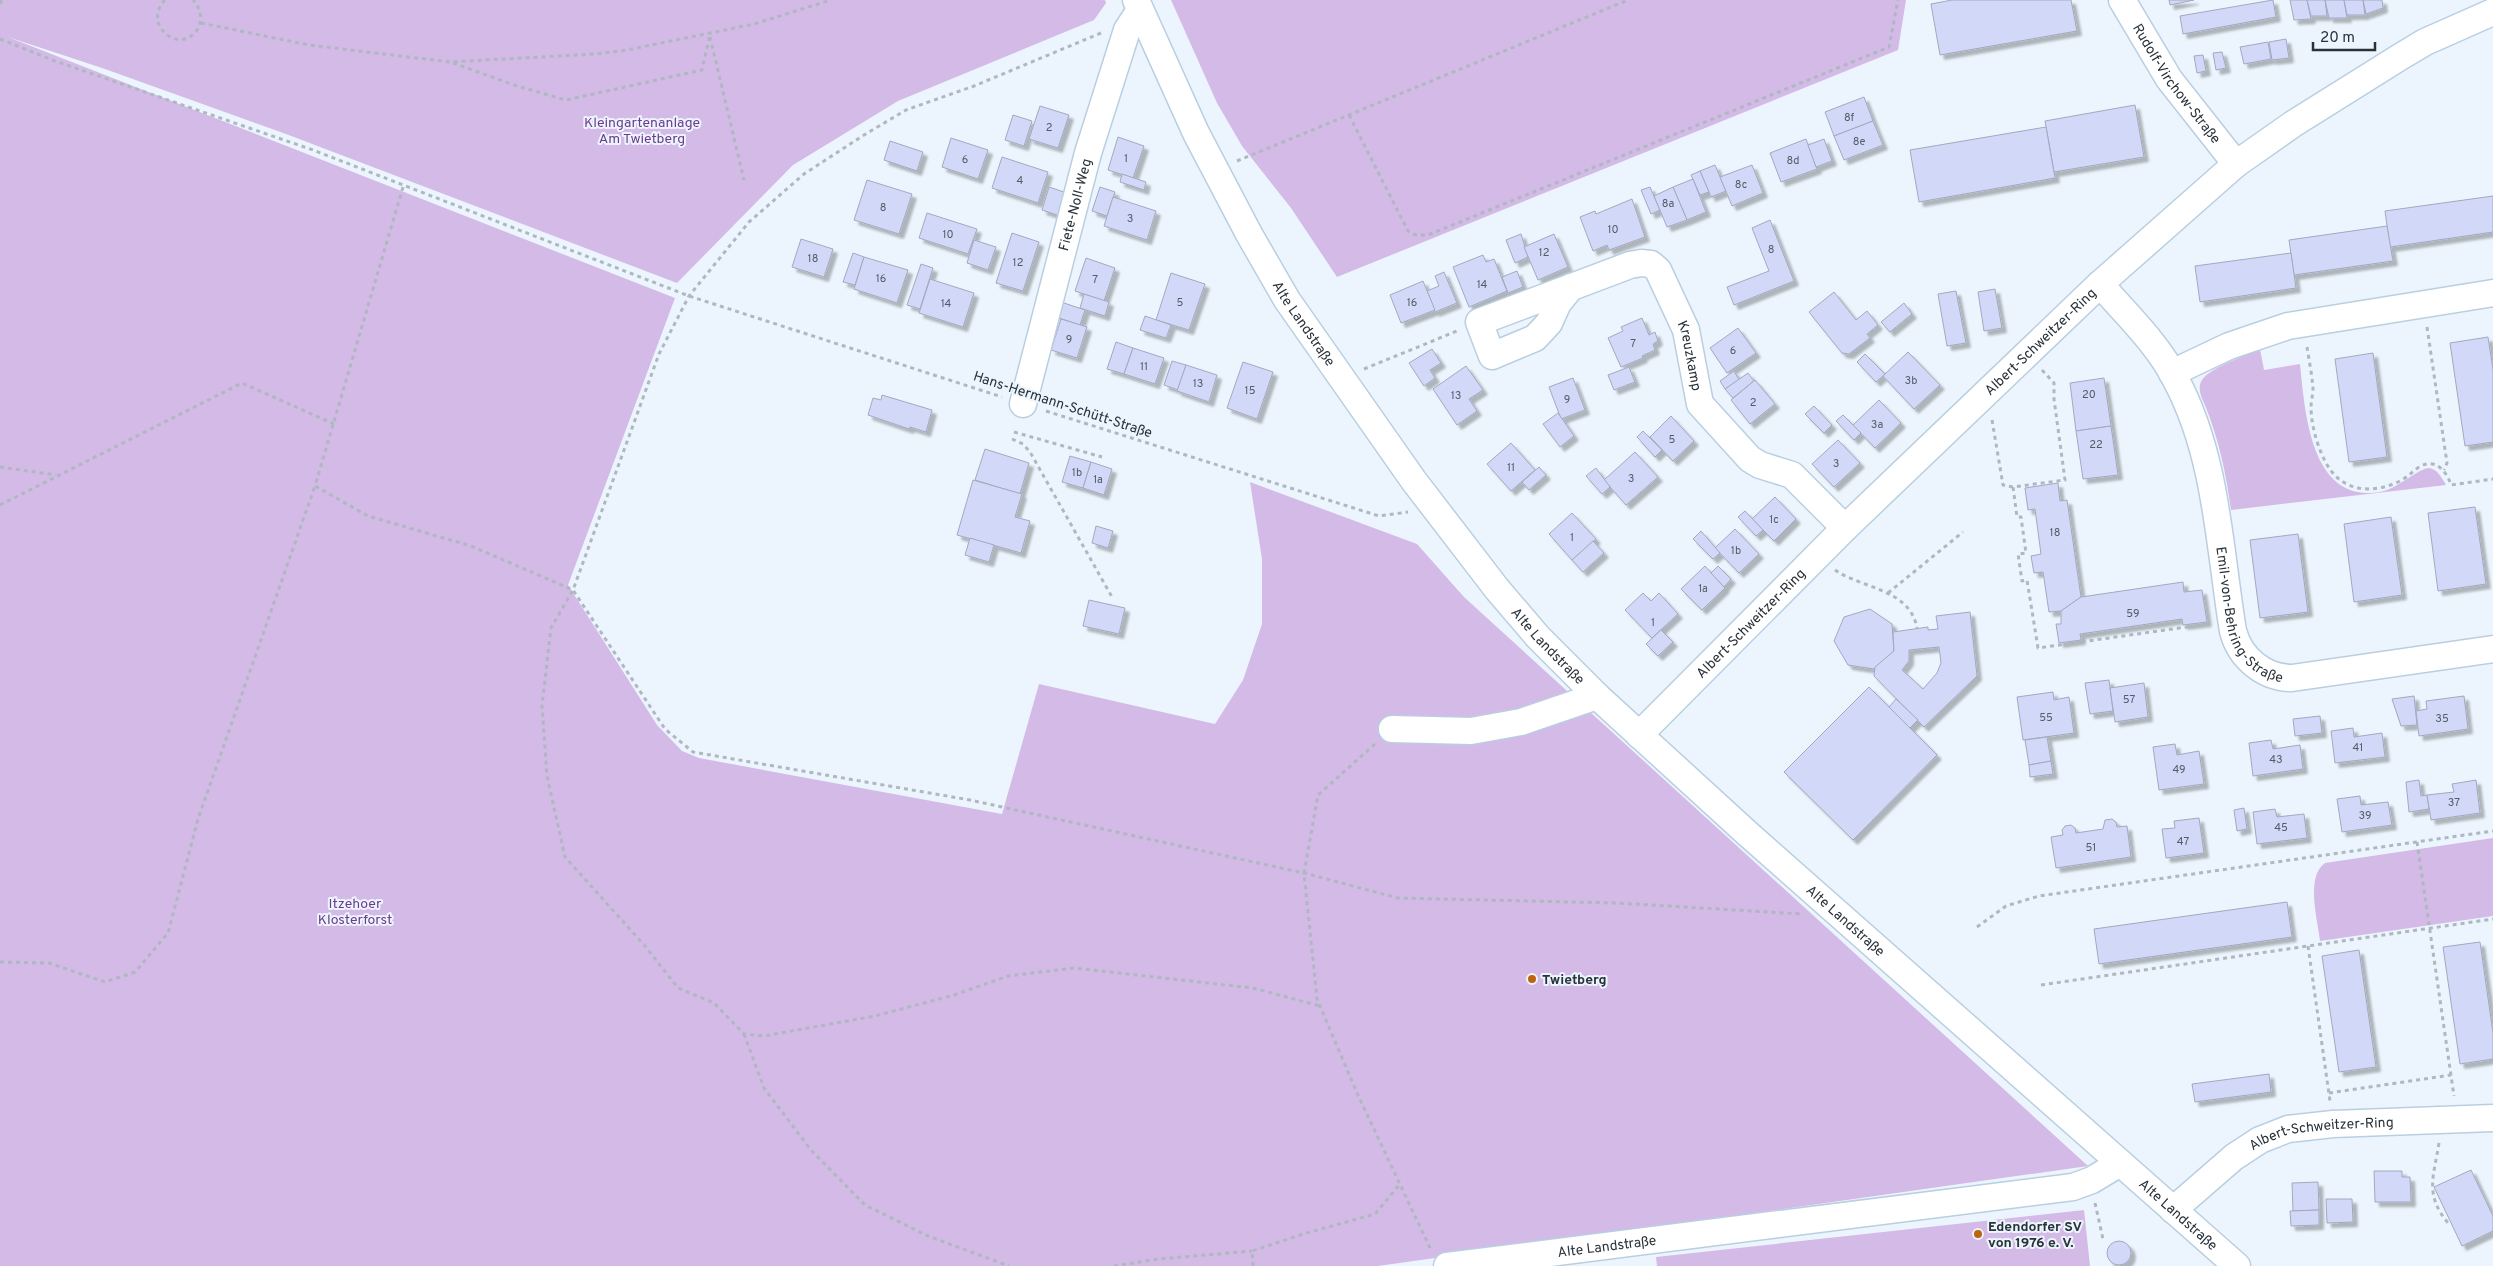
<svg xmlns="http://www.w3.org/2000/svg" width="2493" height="1266" font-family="Overpass,sans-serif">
	<defs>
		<filter id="shadow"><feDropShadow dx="4.5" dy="4.5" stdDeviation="1" flood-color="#0004"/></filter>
	</defs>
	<rect width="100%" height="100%" fill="#ecf5fd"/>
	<!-- green -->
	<g fill="#d4bae6">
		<path d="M0,0h1105l1,3 -12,17 -196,81 -105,64 -116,118 -391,-149 -181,-65 -97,-32 667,261 -107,287 89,140 25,26 17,7 303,56 37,-130 176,40 28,-44 19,-56v-65l-12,-77 167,62 47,53 624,569 -710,100h-1378z"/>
		<path d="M1171,0h735l-8,50 -561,227 -46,-69 -49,-62 -25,-43z"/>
		<path d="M2260,349l4,21 36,-6c5,47 10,140 80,128 17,-3 38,-23 48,-24 9,0 14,10 18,17l-215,25c-5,-37 -12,-70 -26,-105 -4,-8 -8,-17 -3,-25 7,-12 45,-25 58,-31z"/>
		<path d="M2493,838v78l-173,25c-2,-21 -15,-64 5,-78z"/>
		<path d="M2084,1210l6,56h-433l-1,-9z"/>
	</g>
	<!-- building -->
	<g fill="#d2d8f7" stroke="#a3a8bf" fill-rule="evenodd" filter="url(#shadow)">
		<path d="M1952,0h119l6,31 -137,24 -9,-51z"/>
		<path d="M2169,0h25l-24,5z"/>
		<path d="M2273,0l3,17 -93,17 -3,-18z"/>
		<path d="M2290,0h17l4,19 -17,1z"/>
		<path d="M2307,0h18l2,16h-16z"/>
		<path d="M2325,0h19l3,18h-18z"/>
		<path d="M2344,0h19l2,15h-18z"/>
		<path d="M2363,0h19l1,8 -17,6z"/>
		<path d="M2286,39l3,19 -17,2 -3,-18z"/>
		<path d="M2268,42l3,17 -27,5 -4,-17z"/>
		<path d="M2222,52l4,16 -10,2 -3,-17z"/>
		<path d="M2203,55l3,16 -9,2 -3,-17z"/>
		<path d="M1864,97l9,24 -39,15 -9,-24z"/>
		<path d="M2135,105l9,52 -90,15 -9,-51z"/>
		<path d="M1040,106l29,9 -11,33 -29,-9z"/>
		<path d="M1013,115l19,6 -8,25 -19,-6z"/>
		<path d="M1873,121l10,24 -39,15 -10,-24z"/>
		<path d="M2046,127l9,51 -136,24 -9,-52z"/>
		<path d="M1118,137l26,9 -11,32 -25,-8z"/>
		<path d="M951,138l37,12 -10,29 -36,-12z"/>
		<path d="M1806,139l11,30 -36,13 -11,-29z"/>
		<path d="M1824,139l8,22 -16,6 -8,-22z"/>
		<path d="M890,141l33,11 -6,19 -33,-11z"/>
		<path d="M1002,157l46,15 -10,31 -46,-15z"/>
		<path d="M1715,165l11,26 -15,6 -11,-26z"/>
		<path d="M1752,165l11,28 -31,13 -12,-29z"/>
		<path d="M1700,171l9,21 -9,3 -9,-20z"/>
		<path d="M1122,174l24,8 -2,8 -24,-8z"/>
		<path d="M1693,179l13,33 -19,8 -14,-33z"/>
		<path d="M867,180l45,14 -13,40 -45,-14z"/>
		<path d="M1049,187l18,6 -7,23 -18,-6z"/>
		<path d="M1100,187l15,5 -8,24 -15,-5z"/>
		<path d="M1650,187l10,23 -9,4 -10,-24z"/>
		<path d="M1673,187l14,33 -20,7 -13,-31z"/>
		<path d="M2493,196v36l-103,15 -5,-36z"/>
		<path d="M1113,197l43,14 -9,29 -43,-14z"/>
		<path d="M1632,199l13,38 -36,13 -2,-5 -14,6 -13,-34 15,-6 1,3z"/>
		<path d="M927,213l50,16 -9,25 -49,-16z"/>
		<path d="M1770,220l24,61 -60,24 -7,-18 42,-16 -17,-43z"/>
		<path d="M2387,226l6,35 -99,14 -5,-35z"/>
		<path d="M1012,233l27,9 -16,49 -27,-8z"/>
		<path d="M1521,234l7,23 -13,6 -9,-23z"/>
		<path d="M1554,234l14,33 -30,13 -14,-33z"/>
		<path d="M801,239l32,10 -9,28 -32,-10z"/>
		<path d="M974,240l22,7 -8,23 -21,-7z"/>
		<path d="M853,253l11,4 -9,28 -12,-3z"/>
		<path d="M2291,253l5,35 -96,14 -5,-36z"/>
		<path d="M1483,255l3,7 8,-3 13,32 -38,16 -16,-40z"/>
		<path d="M864,257l44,13 -11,33 -43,-14z"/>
		<path d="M1086,258l29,10 -11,33 -29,-10z"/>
		<path d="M921,264l12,4 -13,41 -13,-4z"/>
		<path d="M1517,271l6,16 -15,6 -6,-16z"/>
		<path d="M1444,272l13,31 -22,9 -8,-21 12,-5 -4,-10z"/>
		<path d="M1171,273l34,11 -16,46 -33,-10z"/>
		<path d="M930,279l44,14 -11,34 -44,-14z"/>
		<path d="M1423,281l12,29 -34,13 -11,-28z"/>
		<path d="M1995,289l7,39 -18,3 -6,-39z"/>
		<path d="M1956,291l10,52 -19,3 -9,-52z"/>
		<path d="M1834,292l22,28 11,-9 11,14 -11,9 3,4 -21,16 -7,-1 -33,-41z"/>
		<path d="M1084,294l25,8 -4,14 -25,-8z"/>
		<path d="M1061,302l24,8 -5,15 -24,-8z"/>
		<path d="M1904,303l8,11 -22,18 -9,-10z"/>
		<path d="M1145,316l26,9 -5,13 -26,-8z"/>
		<path d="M1642,318l7,17 6,-3 3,9 -5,3 2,6 -13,6 1,2 -22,9 -13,-29 15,-7 -2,-4z"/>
		<path d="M1061,319l26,8 -10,31 -26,-8z"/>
		<path d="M1738,328l18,25 -29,20 -17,-25z"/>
		<path d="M2488,337l5,33v72l-28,4 -15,-103z"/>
		<path d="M1116,342l17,6 -9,26 -17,-5z"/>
		<path d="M1133,348l31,10 -9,26 -31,-10z"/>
		<path d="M1432,349l9,14 -11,7 5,8 -11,8 -15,-23z"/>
		<path d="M1908,352l32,33 -26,24 -31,-33z"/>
		<path d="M2373,353l14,104 -38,5 -14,-103z"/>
		<path d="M1865,354l20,20 -9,8 -19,-20z"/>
		<path d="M1172,361l14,4 -8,25 -14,-5z"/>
		<path d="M1243,362l30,10 -16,47 -30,-11z"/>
		<path d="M1186,365l31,10 -8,27 -32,-11z"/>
		<path d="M1466,366l17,24 -14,9 8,12 -20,14 -24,-36z"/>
		<path d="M1629,367l6,15 -21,8 -6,-15z"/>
		<path d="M1734,371l5,9 -14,9 -5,-8z"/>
		<path d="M1748,373l6,8 -21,17 -8,-9z"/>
		<path d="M1573,378l12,32 -24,9 -12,-32z"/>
		<path d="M2104,378l7,48 -35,5 -6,-48z"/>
		<path d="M1755,380l20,24 -25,20 -19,-24z"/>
		<path d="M882,395l50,15 -6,22 -16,-5 -1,2 -41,-14 5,-17 8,2z"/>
		<path d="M1879,400l22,23 -26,25 -22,-23z"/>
		<path d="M1814,406l18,19 -8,8 -19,-19z"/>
		<path d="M1558,413l16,23 -14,11 -17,-23z"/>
		<path d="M1843,415l18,18 -7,7 -18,-19z"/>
		<path d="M1671,416l23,25 -21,20 -23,-24z"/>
		<path d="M2111,426l7,49 -35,4 -7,-48z"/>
		<path d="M1643,431l19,19 -7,7 -18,-20z"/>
		<path d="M1838,440l22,23 -26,24 -22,-23z"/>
		<path d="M1511,443l24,27 -24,21 -24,-27z"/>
		<path d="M985,449l44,14 -9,31 -45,-14z"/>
		<path d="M1635,452l23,25 -32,28 -22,-25z"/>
		<path d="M1070,456l21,6 -8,26 -21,-6z"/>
		<path d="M1091,462l21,7 -8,26 -21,-7z"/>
		<path d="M1539,467l7,8 -17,15 -7,-8z"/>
		<path d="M1596,468l14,19 -8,7 -16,-18z"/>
		<path d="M973,480l49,14 -7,23 15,4 -9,32 -64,-18z"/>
		<path d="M2058,483l2,18 7,-1 14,97 -20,14 -12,1 -6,-40 -9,1 -3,-17 10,-2 -6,-45 -7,1 -3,-22z"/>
		<path d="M1775,497l21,22 -22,22 -22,-22z"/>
		<path d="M2475,507l11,77 -48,7 -10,-78z"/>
		<path d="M1745,511l18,19 -7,6 -18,-19z"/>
		<path d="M1572,513l24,26 -24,21 -23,-26z"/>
		<path d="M2391,517l11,78 -48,7 -10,-78z"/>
		<path d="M1096,526l17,5 -5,17 -16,-5z"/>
		<path d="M1735,529l24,25 -20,19 -24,-25z"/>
		<path d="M1701,531l19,22 -7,6 -20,-20z"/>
		<path d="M2298,534l10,78 -48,6 -10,-78z"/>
		<path d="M970,538l24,7 -5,17 -24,-7z"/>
		<path d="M1593,541l11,12 -21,19 -11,-12z"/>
		<path d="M1705,566l20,22 -23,22 -21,-21z"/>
		<path d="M1718,566l13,13 -7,8 -13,-14z"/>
		<path d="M2183,582l1,10 18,-2 5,32 -24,3 -1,-6 -102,15 1,6 -22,3 -3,-19h5v-13l20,-14z"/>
		<path d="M1643,593l8,8 8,-8 19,21 -26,24 -27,-28z"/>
		<path d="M1089,600l36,8 -6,26 -36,-8z"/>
		<path d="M1870,609l22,15 2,27 -20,18 -26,-4 -14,-24 10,-24z"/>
		<path d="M1970,612l7,64 -53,51 -50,-51 1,-9 19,-16 -1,-19 35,-5v3l10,-1 -2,-13zM1939,647l2,16 -4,10 -14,16 -21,-19 7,-9v-11z"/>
		<path d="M1661,630l12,12 -15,14 -12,-12z"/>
		<path d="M2109,680l4,31 -23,3 -5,-31z"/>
		<path d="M2144,683l4,34 -33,5 -5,-34z"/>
		<path d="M1869,687l68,68 -84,85 -69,-68z"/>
		<path d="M2053,692l1,8 15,-3 5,36 -51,7 -6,-43z"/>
		<path d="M2414,696l3,29 -16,1 -9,-27z"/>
		<path d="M2464,696l4,33 -49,7 -3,-25 11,-2 -1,-8z"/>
		<path d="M1896,699l22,21 -8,8 -21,-21z"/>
		<path d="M2320,716l2,17 -27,3 -2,-17z"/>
		<path d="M2353,728l1,9 28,-4 3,24 -50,6 -4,-32z"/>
		<path d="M2047,737l4,24 -22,4 -4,-25z"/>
		<path d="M2271,740l2,9 27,-4 3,24 -50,7 -4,-33z"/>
		<path d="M2175,744l2,11 22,-4 5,33 -45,6 -6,-43z"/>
		<path d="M2051,761l2,13 -23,3 -1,-12z"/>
		<path d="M2419,780l2,16 6,-1 2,14 -20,3 -3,-30z"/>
		<path d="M2476,780l4,33 -49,7 -4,-25 27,-3 -2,-8z"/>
		<path d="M2360,796l1,9 27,-3 4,23 -50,7 -5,-33z"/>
		<path d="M2244,808l3,21 -10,2 -3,-21z"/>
		<path d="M2275,809l2,8 27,-3 3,24 -50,6 -4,-32z"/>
		<path d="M2199,818l5,35 -38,5 -4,-29 13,-1 -1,-7z"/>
		<path d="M2112,819l4,3 1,5 10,-1 4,31 -75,11 -5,-31 12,-2 -1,-5 3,-4 6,-1 4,3 1,5 27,-4 2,-9z"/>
		<path d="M2287,902l5,35 -193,27 -5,-35z"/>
		<path d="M2480,942l13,91v26l-33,5 -17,-117z"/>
		<path d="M2359,950l17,117 -37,5 -17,-116z"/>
		<path d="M2269,1074l2,18 -76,10 -3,-18z"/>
		<path d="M2471,1170l22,46v15l-31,15 -28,-59z"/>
		<path d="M2374,1171h28v6h8l1,25h-36z"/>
		<path d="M2318,1182l1,28 -26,1 -1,-28z"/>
		<path d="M2326,1199h26l1,23 -26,1z"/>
		<path d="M2319,1210v15l-28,1 -1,-15z"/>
		<circle cx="2119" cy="1253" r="12"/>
	</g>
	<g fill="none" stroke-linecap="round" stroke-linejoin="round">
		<defs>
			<g id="minor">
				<path id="s1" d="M1136,0l60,133 53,101 38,66 127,181 83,108 41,48 59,59 151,138 489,432"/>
				<path id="s2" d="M2122,0l47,79 67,85"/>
				<path id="s3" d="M2100,284c26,30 58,60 76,96 41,77 43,166 57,251 7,27 31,47 59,47l201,-29"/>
				<path id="s4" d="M1571,287l-13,16 -9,20 -14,15 -43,18 -13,-34 151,-57 11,-2 10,1 7,6 28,60 14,74 50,55 10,6 32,10 53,53"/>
				<path d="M2172,373l57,-27 59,-20 205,-33"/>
				<path id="s5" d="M1023,404l65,-251 39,-123 13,-20"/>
				<path d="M1392,729l79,2 50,-9 76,-26"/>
				<path id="s6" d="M1639,735l206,-207 255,-244 136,-120 57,-40 107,-67 25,-15 68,-30"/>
				<path id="s7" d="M2173,1210l61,-53 26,-17 28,-11 45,-5 160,-6"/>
				<path id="s8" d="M1447,1266l626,-79 19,-7 28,-17"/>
			</g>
		</defs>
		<!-- minor casing -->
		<use href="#minor" stroke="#b9cfe1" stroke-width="29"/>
		<!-- path -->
		<g stroke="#afb8c0" stroke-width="3" stroke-dasharray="4 4" stroke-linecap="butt">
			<path d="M165,0c-15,15 -6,37 15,40 21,-3 27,-25 13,-40"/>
			<path d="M0,4l2,-4"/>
			<path d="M201,23l108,22 141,17 145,-8 32,-4 127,-26 77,-24"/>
			<path d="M1101,33l-127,53 -68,24 -42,25 -60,39 -55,48 -60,74 -30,58 -86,236 -22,38 -9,78 5,70 18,81 80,89 33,42 36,15 30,31 20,2 111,-20 79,-21 54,-19 66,-8 179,20 67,18"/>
			<path d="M710,37l34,143"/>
			<path d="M0,39l55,22 258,89 376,146 313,101"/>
			<path d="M453,63l64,23 49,14 136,-30 8,-36"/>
			<path d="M1349,115l59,116 8,4h12l461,-188 9,-47"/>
			<path d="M1237,161l391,-161"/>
			<path d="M403,187l-88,299 53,30 103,30 102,44 92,139 28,23 277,48 334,73 94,25 219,5 185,11"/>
			<path d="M2427,327l20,136 -3,7"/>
			<path d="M2307,347c2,13 5,28 6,41 0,7 -2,13 -2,19 0,20 9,50 21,65 18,23 51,20 73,6 6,-4 10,-9 16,-12 15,-8 26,6 30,19l42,-6"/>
			<path d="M1364,369l93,-38"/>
			<path d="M2042,370l12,13v16l11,81 -52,7 4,30h4l5,36 -8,1 4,27 5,-1 11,68 170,-24"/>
			<path d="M1046,411l333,105 29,-4"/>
			<path d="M1992,420l11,65 10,2"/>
			<path d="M1014,432l88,25"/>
			<path d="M1012,439l11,5 7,8 82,145"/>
			<path d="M0,467l56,8"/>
			<path d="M0,505l242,-122 92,41"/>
			<path d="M1835,570c28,19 75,19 82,58"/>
			<path d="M1888,593l75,-61"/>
			<path d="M1375,744l-57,51 -14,78 13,126 40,94 74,157"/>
			<path d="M2417,842l37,254"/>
			<path d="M1977,927l29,-21 33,-10 454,-65"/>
			<path d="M2308,946l22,155"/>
			<path d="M0,962l49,1 56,19 30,-10 33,-39 30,-114 117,-333"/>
			<path d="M2041,985l452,-66"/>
			<path d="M744,1034l20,54 47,62 54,55 63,31 81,30"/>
			<path d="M2329,1093l122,-18"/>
			<path d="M2439,1143c-5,33 -15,51 9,80"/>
			<path d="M2095,1203l8,36"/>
			<path d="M1114,1266l45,-7 93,-8"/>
			<path d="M1253,1266l-1,-15 51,-17 72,-20 25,-30"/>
		</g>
		<!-- minor -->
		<use href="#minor" stroke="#fff" stroke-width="26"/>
	</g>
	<!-- markers -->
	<g fill="#bf630e" stroke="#ecf5fd" stroke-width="2">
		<circle cx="1532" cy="979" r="5"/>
		<circle cx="1978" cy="1234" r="5"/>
	</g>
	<g text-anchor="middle" stroke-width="4" stroke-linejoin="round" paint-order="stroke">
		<!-- number labels -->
		<g font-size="11" fill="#535c68">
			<text x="1849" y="121">8f</text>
			<text x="1049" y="131">2</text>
			<text x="1859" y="145">8e</text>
			<text x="1126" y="162">1</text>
			<text x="965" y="163">6</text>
			<text x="1793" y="164">8d</text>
			<text x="1020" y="184">4</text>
			<text x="1741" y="188">8c</text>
			<text x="1668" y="207">8a</text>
			<text x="883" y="211">8</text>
			<text x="1130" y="222">3</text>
			<text x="1613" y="233">10</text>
			<text x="948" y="238">10</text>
			<text x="1771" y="253">8</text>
			<text x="1544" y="256">12</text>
			<text x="813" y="262">18</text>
			<text x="1018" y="266">12</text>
			<text x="881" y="282">16</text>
			<text x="1095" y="283">7</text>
			<text x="1482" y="288">14</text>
			<text x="1180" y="306">5</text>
			<text x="1412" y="306">16</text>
			<text x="946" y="307">14</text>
			<text x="1069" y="343">9</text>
			<text x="1633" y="347">7</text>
			<text x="1733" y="354">6</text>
			<text x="1144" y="370">11</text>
			<text x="1911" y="384">3b</text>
			<text x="1198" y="387">13</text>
			<text x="1250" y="394">15</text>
			<text x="2089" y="398">20</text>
			<text x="1456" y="399">13</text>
			<text x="1567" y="403">9</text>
			<text x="1753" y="406">2</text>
			<text x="1877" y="428">3a</text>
			<text x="1672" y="443">5</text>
			<text x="2096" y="448">22</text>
			<text x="1836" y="467">3</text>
			<text x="1511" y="471">11</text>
			<text x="1077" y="476">1b</text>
			<text x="1631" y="482">3</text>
			<text x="1098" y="483">1a</text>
			<text x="1774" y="523">1c</text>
			<text x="2055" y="536">18</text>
			<text x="1572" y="541">1</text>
			<text x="1736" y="554">1b</text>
			<text x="1703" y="592">1a</text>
			<text x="2133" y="617">59</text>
			<text x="1653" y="626">1</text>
			<text x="2129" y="703">57</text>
			<text x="2046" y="721">55</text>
			<text x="2442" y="722">35</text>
			<text x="2358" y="751">41</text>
			<text x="2276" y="763">43</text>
			<text x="2179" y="773">49</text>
			<text x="2454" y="806">37</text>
			<text x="2365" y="819">39</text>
			<text x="2281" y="831">45</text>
			<text x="2183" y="845">47</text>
			<text x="2091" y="851">51</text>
		</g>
		<!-- street labels -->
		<g font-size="14" fill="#293239" stroke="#ecf5fd">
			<text dy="5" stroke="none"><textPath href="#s2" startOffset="100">Rudolf-Virchow-Straße</textPath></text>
			<text dy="5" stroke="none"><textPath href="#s5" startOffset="206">Fiete-Noll-Weg</textPath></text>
			<text dy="5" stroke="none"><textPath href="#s1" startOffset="365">Alte Landstraße</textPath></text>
			<text dy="5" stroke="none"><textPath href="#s6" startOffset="562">Albert-Schweitzer-Ring</textPath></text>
			<text dy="5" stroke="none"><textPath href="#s4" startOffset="430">Kreuzkamp</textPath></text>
			<text transform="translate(1063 404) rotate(18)" y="5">Hans-Hermann-Schütt-Straße</text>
			<text dy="5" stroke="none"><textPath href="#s3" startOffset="375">Emil-von-Behring-Straße</textPath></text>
			<text dy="5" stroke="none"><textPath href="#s6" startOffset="158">Albert-Schweitzer-Ring</textPath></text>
			<text dy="5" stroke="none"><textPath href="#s1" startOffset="770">Alte Landstraße</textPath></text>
			<text dy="5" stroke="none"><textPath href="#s1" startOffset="1175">Alte Landstraße</textPath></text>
			<text dy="5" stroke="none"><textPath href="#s7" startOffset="174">Albert-Schweitzer-Ring</textPath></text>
			<text dy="5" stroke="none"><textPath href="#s1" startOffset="1619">Alte Landstraße</textPath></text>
			<text dy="5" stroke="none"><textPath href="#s8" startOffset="161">Alte Landstraße</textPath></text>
		</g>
		<!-- park labels -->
		<g font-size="14" fill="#6e3a8d" stroke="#ecf5fd">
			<text x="642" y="127">Kleingartenanlage<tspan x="642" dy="16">Am Twietberg</tspan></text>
			<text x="355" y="908">Itzehoer<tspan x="355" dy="16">Klosterforst</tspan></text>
		</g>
		<!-- poi labels -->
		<g font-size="14" font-weight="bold" fill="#293239" stroke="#ecf5fd" text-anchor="start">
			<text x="1542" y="984">Twietberg</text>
			<text x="1988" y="1231">Edendorfer SV<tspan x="1988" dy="16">von 1976 e. V.</tspan></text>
		</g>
	</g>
	<!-- scale -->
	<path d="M2313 42v8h62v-8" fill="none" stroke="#293239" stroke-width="2.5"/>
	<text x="2320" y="42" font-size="15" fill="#293239" stroke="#ecf5fd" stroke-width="4" paint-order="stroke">20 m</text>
</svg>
